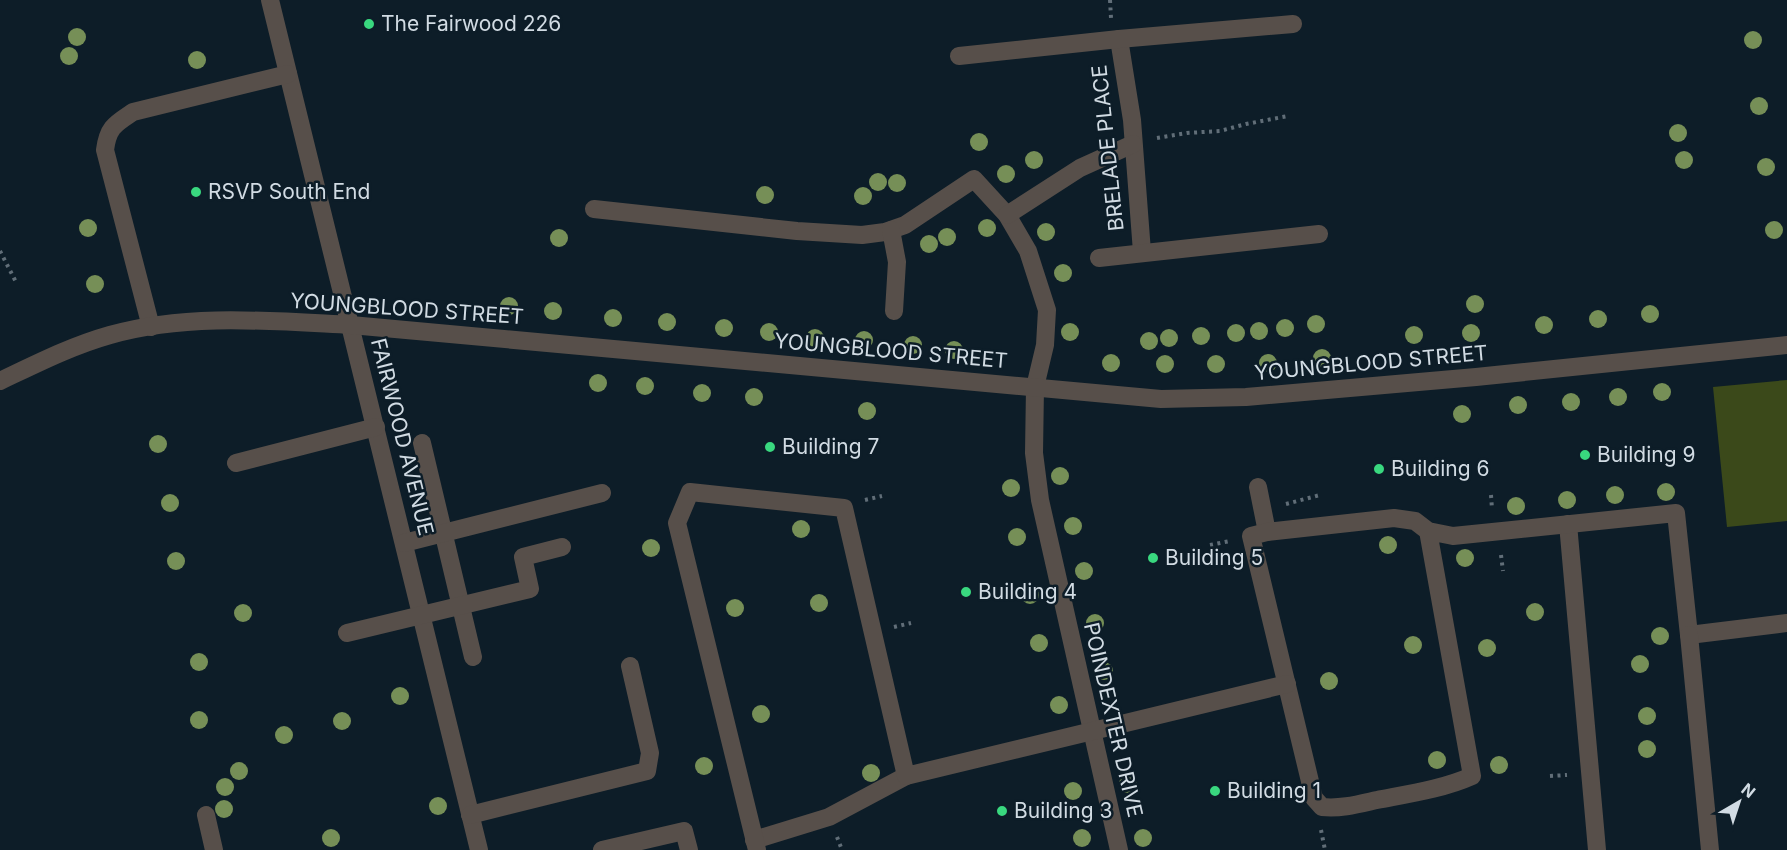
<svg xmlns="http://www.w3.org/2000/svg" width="1787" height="850" font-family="Inter,sans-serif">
	<rect width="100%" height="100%" fill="#0d1d28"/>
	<!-- green -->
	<path fill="#3b491a" d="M1787,380v141l-60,6 -14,-140z"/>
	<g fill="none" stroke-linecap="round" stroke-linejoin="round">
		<!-- path -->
		<g stroke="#616e78" stroke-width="4" stroke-dasharray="3 4.5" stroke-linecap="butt">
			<path d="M1110,0l1,18"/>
			<path d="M1157,138l30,-5 33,-2 26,-7 42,-8"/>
			<path d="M0,251l17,33"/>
			<path d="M1491,495l1,14"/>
			<path d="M865,500l17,-4"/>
			<path d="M1286,504l34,-9"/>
			<path d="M1210,545l20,-4"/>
			<path d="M1501,555l2,16"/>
			<path d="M894,627l17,-4"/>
			<path d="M1550,776l17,-1"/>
			<path d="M1321,830l4,20"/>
			<path d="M837,837l5,13"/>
		</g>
		<!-- minor -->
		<g stroke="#574f4a" stroke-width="18">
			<path d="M270,0l209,850"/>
			<path d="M1119,39l13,81 10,132"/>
			<path d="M959,56l160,-17 174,-15"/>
			<path d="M594,209l203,22 65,4 23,-3 20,-7 69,-46 33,36 21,36 19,59 -2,35 -10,42 -1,66 6,47 79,350"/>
			<path d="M1007,215l73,-47 53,-24"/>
			<path d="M891,230l6,32 -3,49"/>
			<path d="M1099,258l220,-24"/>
			<path d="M151,327l-46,-177c3,-23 10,-26 28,-38l155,-38"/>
			<path d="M0,381c36,-17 71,-35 110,-46 77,-22 162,-14 241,-10l810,74 85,-2 230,-20 311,-32"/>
			<path d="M422,443l51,214"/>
			<path d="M236,463l140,-36"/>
			<path d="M1258,487l9,45"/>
			<path d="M1568,524l29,326"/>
			<path d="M1428,531l44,245c-29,13 -64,18 -95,24 -18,4 -36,9 -55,7l-8,-9 -63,-262 16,-4 127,-14 21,3 13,10 25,5 223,-23 13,122 98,-12"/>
			<path d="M404,543l198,-50"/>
			<path d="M347,633l183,-44 -7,-32 39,-10"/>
			<path d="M1689,635l21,215"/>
			<path d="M206,815l8,35"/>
			<path d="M470,815l177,-44 3,-18 -20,-87"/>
			<path d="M754,840l75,-23 77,-41"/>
			<path d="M602,850l82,-19 5,19"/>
			<path d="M757,850l-80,-327 13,-31 154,16 62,268 381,-92"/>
		</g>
	</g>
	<!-- trees -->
	<g fill="#768f57">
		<circle cx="77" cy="37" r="9"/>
		<circle cx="1753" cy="40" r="9"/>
		<circle cx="69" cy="56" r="9"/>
		<circle cx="197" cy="60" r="9"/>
		<circle cx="1759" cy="106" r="9"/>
		<circle cx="1678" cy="133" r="9"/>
		<circle cx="979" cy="142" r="9"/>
		<circle cx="1034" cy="160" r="9"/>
		<circle cx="1684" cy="160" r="9"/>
		<circle cx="1766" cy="167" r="9"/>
		<circle cx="1006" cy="174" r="9"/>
		<circle cx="878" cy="182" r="9"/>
		<circle cx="897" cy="183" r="9"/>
		<circle cx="765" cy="195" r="9"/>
		<circle cx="863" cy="196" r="9"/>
		<circle cx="88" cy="228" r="9"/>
		<circle cx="987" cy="228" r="9"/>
		<circle cx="1774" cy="230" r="9"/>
		<circle cx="1046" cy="232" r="9"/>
		<circle cx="947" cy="237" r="9"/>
		<circle cx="559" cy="238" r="9"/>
		<circle cx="929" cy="244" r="9"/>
		<circle cx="1063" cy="273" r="9"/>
		<circle cx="95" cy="284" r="9"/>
		<circle cx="1475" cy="304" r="9"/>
		<circle cx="509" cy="306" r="9"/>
		<circle cx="553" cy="311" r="9"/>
		<circle cx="1650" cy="314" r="9"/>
		<circle cx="613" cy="318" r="9"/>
		<circle cx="1598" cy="319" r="9"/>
		<circle cx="667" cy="322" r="9"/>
		<circle cx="1316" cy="324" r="9"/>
		<circle cx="1544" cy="325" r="9"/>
		<circle cx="724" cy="328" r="9"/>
		<circle cx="1285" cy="328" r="9"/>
		<circle cx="1259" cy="331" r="9"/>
		<circle cx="769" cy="332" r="9"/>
		<circle cx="1070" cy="332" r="9"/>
		<circle cx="1236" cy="333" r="9"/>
		<circle cx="1471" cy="333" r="9"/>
		<circle cx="1414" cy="335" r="9"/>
		<circle cx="1201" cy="336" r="9"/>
		<circle cx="815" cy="338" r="9"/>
		<circle cx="1169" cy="338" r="9"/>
		<circle cx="864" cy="340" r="9"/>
		<circle cx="1149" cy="341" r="9"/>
		<circle cx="913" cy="345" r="9"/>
		<circle cx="954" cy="350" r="9"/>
		<circle cx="1322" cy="358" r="9"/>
		<circle cx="1111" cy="363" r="9"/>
		<circle cx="1268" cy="363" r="9"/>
		<circle cx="1165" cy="364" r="9"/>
		<circle cx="1216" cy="364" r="9"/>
		<circle cx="598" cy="383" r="9"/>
		<circle cx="645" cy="386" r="9"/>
		<circle cx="1662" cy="392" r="9"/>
		<circle cx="702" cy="393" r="9"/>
		<circle cx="754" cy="397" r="9"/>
		<circle cx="1618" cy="397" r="9"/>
		<circle cx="1571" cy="402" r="9"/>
		<circle cx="1518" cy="405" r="9"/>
		<circle cx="867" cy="411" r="9"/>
		<circle cx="1462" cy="414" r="9"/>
		<circle cx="158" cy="444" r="9"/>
		<circle cx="1060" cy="476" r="9"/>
		<circle cx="1011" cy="488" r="9"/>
		<circle cx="1666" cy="492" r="9"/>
		<circle cx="1615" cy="495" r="9"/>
		<circle cx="1567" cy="500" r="9"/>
		<circle cx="170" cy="503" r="9"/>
		<circle cx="1516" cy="506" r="9"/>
		<circle cx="1073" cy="526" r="9"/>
		<circle cx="801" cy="529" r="9"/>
		<circle cx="1017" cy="537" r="9"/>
		<circle cx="1388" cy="545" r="9"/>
		<circle cx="651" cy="548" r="9"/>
		<circle cx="1465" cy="558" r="9"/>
		<circle cx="176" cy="561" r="9"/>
		<circle cx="1084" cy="571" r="9"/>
		<circle cx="1030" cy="595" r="9"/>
		<circle cx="819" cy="603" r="9"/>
		<circle cx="735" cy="608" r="9"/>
		<circle cx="1535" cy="612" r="9"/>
		<circle cx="243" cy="613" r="9"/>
		<circle cx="1095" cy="623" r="9"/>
		<circle cx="1660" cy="636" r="9"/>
		<circle cx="1039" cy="643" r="9"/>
		<circle cx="1413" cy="645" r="9"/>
		<circle cx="1487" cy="648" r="9"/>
		<circle cx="199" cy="662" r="9"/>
		<circle cx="1640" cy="664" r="9"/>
		<circle cx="1104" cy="671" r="9"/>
		<circle cx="1329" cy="681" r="9"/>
		<circle cx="400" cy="696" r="9"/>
		<circle cx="1059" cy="705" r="9"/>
		<circle cx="761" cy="714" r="9"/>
		<circle cx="1647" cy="716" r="9"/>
		<circle cx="199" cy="720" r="9"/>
		<circle cx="342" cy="721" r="9"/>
		<circle cx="284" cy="735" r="9"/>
		<circle cx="1647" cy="749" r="9"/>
		<circle cx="1437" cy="760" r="9"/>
		<circle cx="1499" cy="765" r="9"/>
		<circle cx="704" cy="766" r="9"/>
		<circle cx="239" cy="771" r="9"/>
		<circle cx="871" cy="773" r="9"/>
		<circle cx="1128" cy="784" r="9"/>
		<circle cx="225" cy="787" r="9"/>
		<circle cx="1073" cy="791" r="9"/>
		<circle cx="438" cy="806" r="9"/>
		<circle cx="224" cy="809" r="9"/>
		<circle cx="331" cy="838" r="9"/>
		<circle cx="1082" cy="838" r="9"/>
		<circle cx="1143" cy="838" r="9"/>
	</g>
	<!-- markers -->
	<g fill="#39d87f" stroke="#0d1d28" stroke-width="2">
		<circle cx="369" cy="24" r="6"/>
		<circle cx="196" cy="192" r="6"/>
		<circle cx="770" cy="447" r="6"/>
		<circle cx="1585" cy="455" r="6"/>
		<circle cx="1379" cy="469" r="6"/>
		<circle cx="1153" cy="558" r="6"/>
		<circle cx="966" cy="592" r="6"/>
		<circle cx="1215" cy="791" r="6"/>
		<circle cx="1002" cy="811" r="6"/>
	</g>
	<g text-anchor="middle" stroke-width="5" stroke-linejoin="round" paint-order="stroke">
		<!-- poi labels -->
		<g font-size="21" fill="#d1dbe3" stroke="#0d1d28" text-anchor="start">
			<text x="381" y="31">The Fairwood 226</text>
			<text x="208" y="199">RSVP South End</text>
			<text x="782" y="454">Building 7</text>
			<text x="1597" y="462">Building 9</text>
			<text x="1391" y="476">Building 6</text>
			<text x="1165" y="565">Building 5</text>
			<text x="978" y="599">Building 4</text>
			<text x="1227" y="798">Building 1</text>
			<text x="1014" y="818">Building 3</text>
		</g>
		<!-- street labels -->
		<g font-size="21" fill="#d1dbe3" stroke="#0d1d28">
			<text transform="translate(1108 148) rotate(-96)" y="7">BRELADE PLACE</text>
			<text transform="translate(407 309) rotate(4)" y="7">YOUNGBLOOD STREET</text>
			<text transform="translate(891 351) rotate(5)" y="7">YOUNGBLOOD STREET</text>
			<text transform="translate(1371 363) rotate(-5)" y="7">YOUNGBLOOD STREET</text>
			<text transform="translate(402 437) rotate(76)" y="7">FAIRWOOD AVENUE</text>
			<text transform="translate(1113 720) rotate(77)" y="7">POINDEXTER DRIVE</text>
		</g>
	</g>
	<!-- north arrow -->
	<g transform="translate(1739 802) rotate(39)" stroke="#0d1d28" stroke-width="4.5" paint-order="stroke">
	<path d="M0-4.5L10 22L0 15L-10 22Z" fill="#d1dbe3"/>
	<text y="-9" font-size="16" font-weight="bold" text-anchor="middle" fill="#d1dbe3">N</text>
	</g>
</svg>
